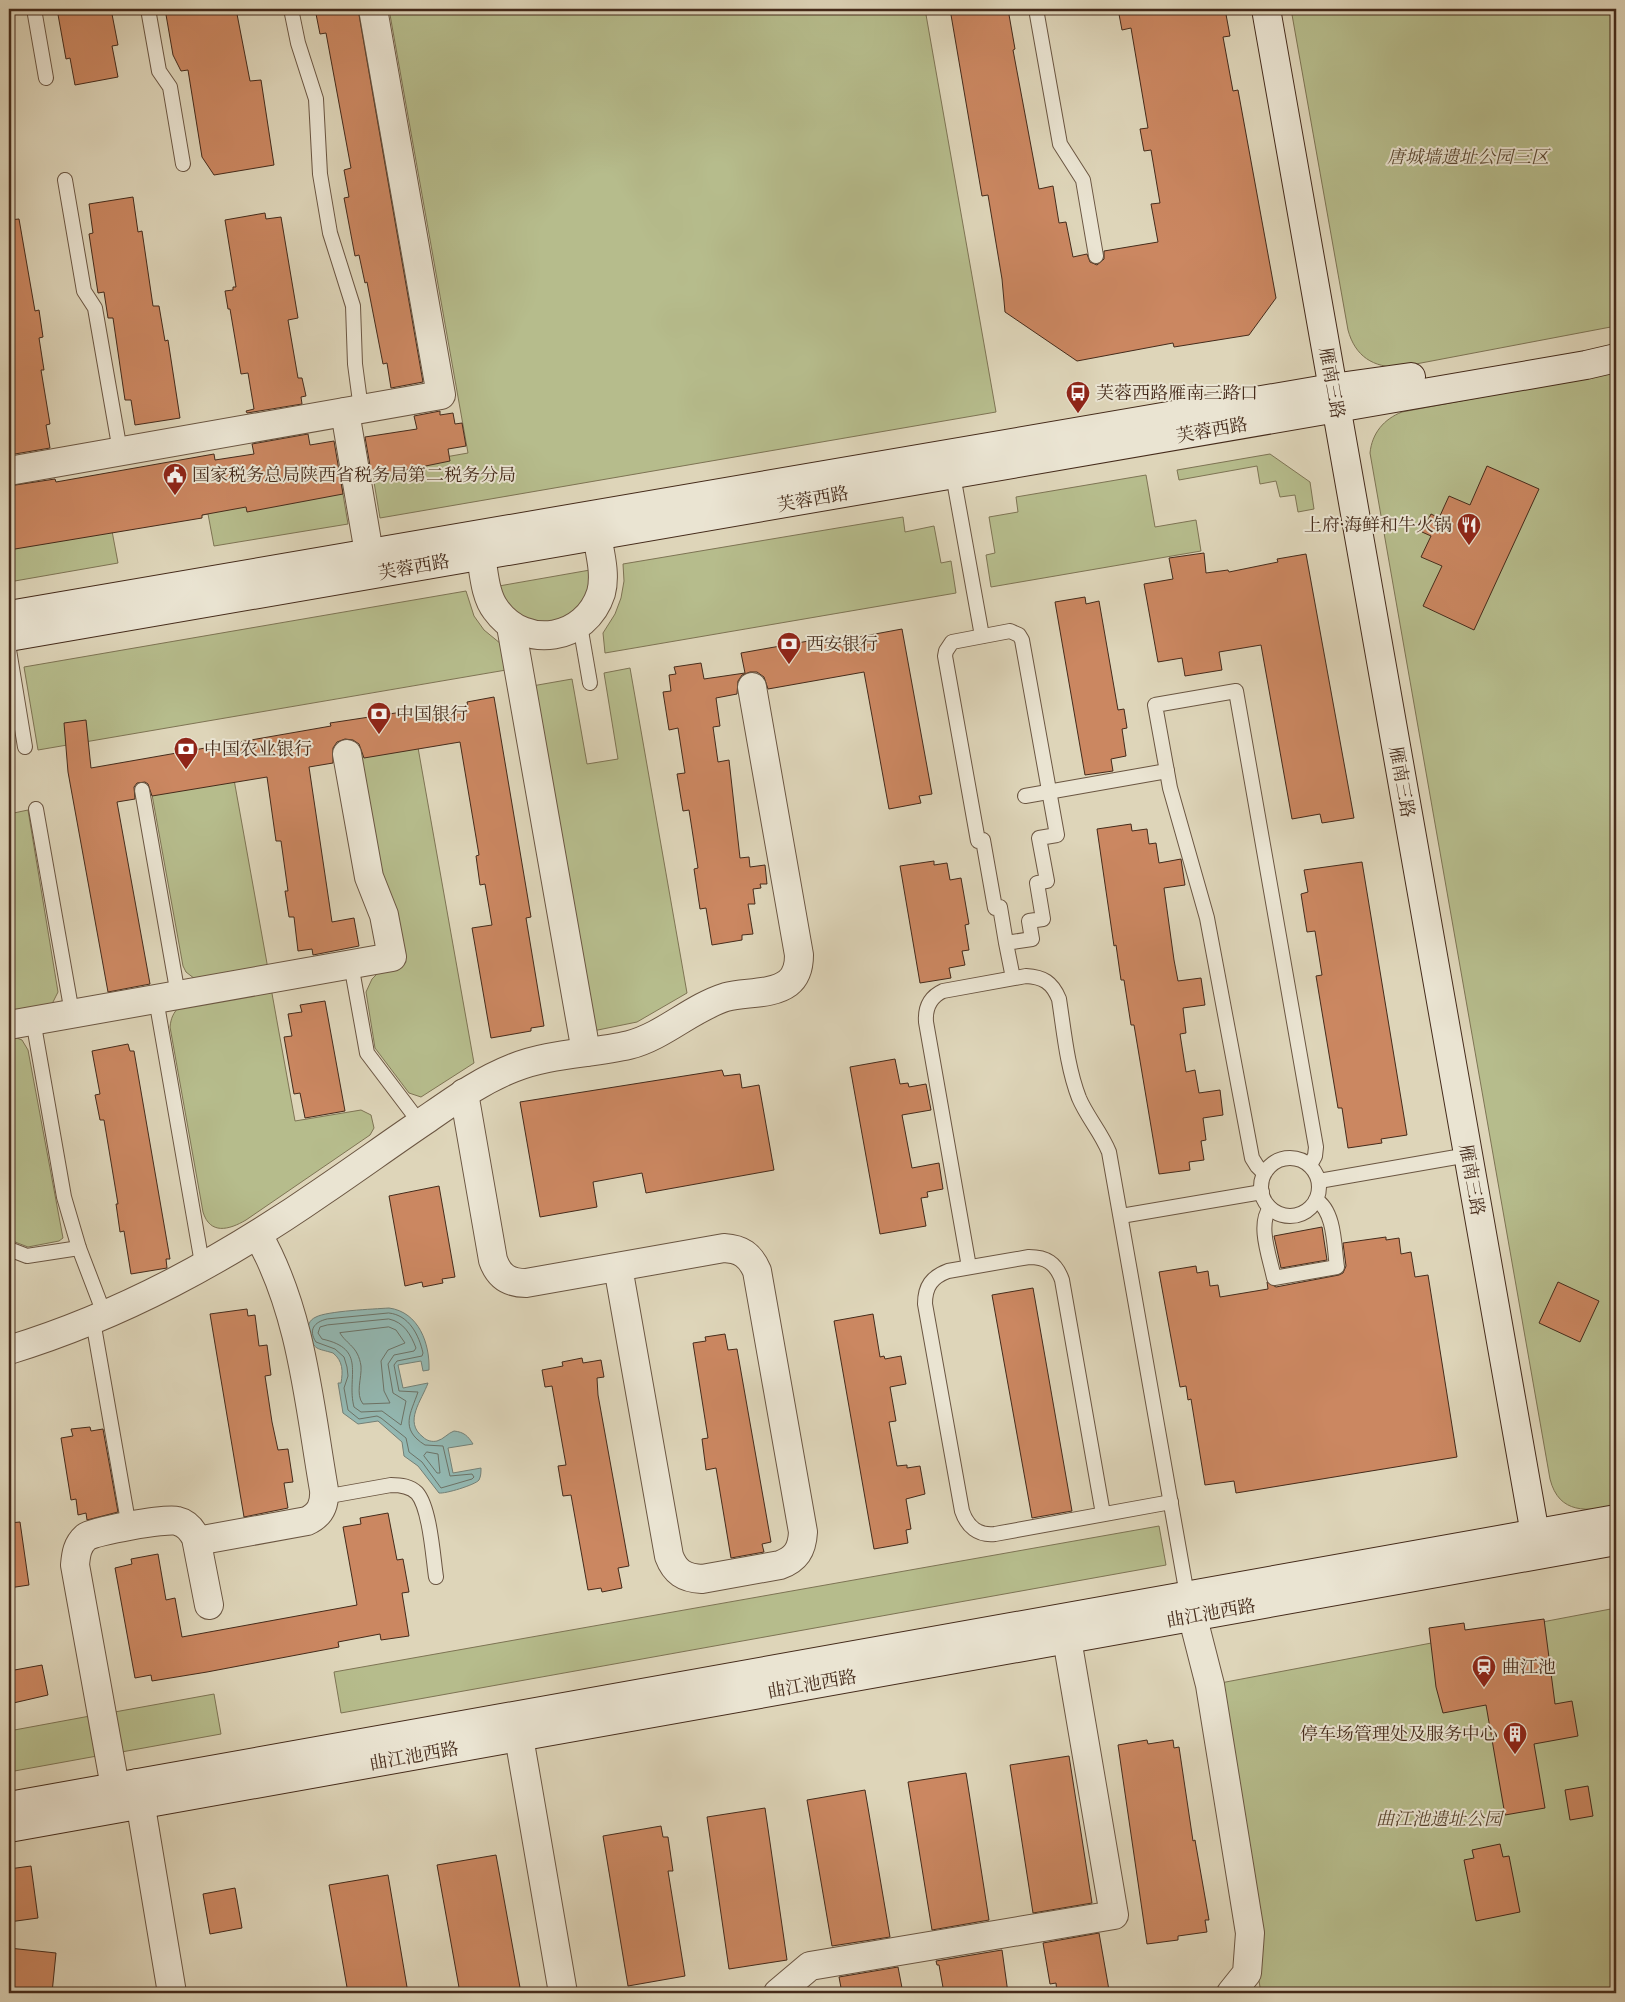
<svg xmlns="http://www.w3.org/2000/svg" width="1625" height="2002" font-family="'IM FELL English','Noto Serif SC',serif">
	<rect width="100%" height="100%" fill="#ded5b9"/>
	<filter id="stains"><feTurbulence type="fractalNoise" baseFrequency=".004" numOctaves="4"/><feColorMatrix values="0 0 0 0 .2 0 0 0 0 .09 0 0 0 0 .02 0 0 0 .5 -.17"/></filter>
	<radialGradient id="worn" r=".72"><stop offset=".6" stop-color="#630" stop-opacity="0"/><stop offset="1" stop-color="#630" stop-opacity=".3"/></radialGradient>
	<!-- green -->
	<g fill="#b6bc8c" stroke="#7e7454">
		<path d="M389,9h536l71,403 -616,106 -8,-48 96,-17z"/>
		<path d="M1291,9h325v317l-216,41c-27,1 -45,-11 -52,-37z"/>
		<path d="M1616,372v1134c-28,5 -57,9 -66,-27l-180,-1026c2,-20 14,-34 32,-41z"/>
		<path d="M1270,454l40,28 4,27 -16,3 -3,-17 -15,2 -4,-16 -16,3 -3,-18 -78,14 -2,-10z"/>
		<path d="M1146,475l9,52 41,-7 5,31 -210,36 -5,-32 9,-2 -6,-36 29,-5 -2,-15z"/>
		<path d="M340,476l8,48 -134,22 -6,-32 -96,17 6,32 -109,19v-48z"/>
		<path d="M903,517l2,15 29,-6 7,37 10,-2 5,32 -351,60 -2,-20 12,-19 6,-16 3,-17 -1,-17z"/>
		<path d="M590,570c0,6 1,14 -1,19 -11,38 -59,46 -82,15 -4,-5 -6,-13 -8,-18z"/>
		<path d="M466,591l8,25 10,14 22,18 6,21 -474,81 -14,-83z"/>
		<path d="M630,668l57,325 -50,29 -44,9 -61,-345 40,-7 15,85 31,-5 -14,-86z"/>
		<path d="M417,742l57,321 -53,34 -12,-4 -34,-45 -9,-56 6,-13 8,-8v-89l-24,-130z"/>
		<path d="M233,774l35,195 -73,10 -9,-7 -3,-6 -32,-177z"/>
		<path d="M28,810l30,182 -6,12 -43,10v-200z"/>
		<path d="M271,988l24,133 66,-11 10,5 3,13 -4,7 -124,85c-17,10 -36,15 -43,-8l-33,-185c1,-9 3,-14 10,-21z"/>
		<path d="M9,1035l13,5 6,10 35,188 -4,3 -31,6 -13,-5 -6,-12z"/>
		<path d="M1159,1526l7,39 -825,148 -7,-41z"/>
		<path d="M1616,1608v385h-355l-51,-308z"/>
		<path d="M214,1694l7,40 -105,19 -7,-40z"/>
		<path d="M90,1716l7,40 -88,16v-41z"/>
	</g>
	<!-- water -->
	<path fill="#93b8b2" stroke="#748076" d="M389,1308c30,4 41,36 40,62l-6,1 -2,-10 -23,4 5,23 25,-5c-6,17 -25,39 -5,54 4,4 9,5 14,4 7,-2 11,-8 17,-10 10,1 14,5 19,13l-25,4 5,25 28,-5c0,4 0,8 -2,12 -4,5 -34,14 -40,13l-21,-27 -14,-10 -2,-14 -24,-21 -20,3 -15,-11 -5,-30h3c2,-12 2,-22 -8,-30 -16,-5 -19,-2 -24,-20 -2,-7 0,-13 7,-16 11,-6 58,-8 73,-9z"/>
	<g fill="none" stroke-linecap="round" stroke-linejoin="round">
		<!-- shore -->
		<g stroke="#6c7266" stroke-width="1">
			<path d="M389,1313c20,2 30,22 34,40l-1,3 -25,5 -3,4 5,26 19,1c-7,21 -19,37 7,53l18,1 7,30 22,-2 2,3 -2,2 -31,9 -19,-26 -13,-10 -3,-14 -25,-20 -4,-2 -18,3 -11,-9 -4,-22 4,-12 -1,-9 -3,-10 -9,-8 -19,-7c-8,-12 -2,-20 11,-23z"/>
			<path d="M389,1319c15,3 22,16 27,29l-2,3 -20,4 -6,9 5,29 13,8 -5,24 -19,-14 -21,1 -7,-5c-8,-31 14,-58 -32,-68l-4,-6 2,-6 7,-2z"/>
			<path d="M389,1327l7,3 9,13 -17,7 -7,11 3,30 6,12 -27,1c-8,-10 -1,-26 -2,-38 -3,-20 -14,-21 -21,-33z"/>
			<path d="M427,1452l11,2 2,19h-3l-13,-17z"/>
		</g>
	</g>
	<!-- building -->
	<g fill="#cb8761" stroke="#452b1b">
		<path d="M57,9h54l7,36 -6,1 6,31 -43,8 -5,-27 -4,1z"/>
		<path d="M165,9h71l14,72 11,-1 13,85 -60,10 -12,-18 -14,-87 -7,1 -8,-16z"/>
		<path d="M315,9h43l65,373 -32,6 -4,-25 -4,1 -16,-82 -2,1 -6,-28 -4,1 -11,-58 5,-1 -5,-27 7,-2 -25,-135 -6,1z"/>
		<path d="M950,9h58l7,40 -2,1 26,139 14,-3 6,37 7,-1 7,35 14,-3 3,8 7,3 7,-6v-8l54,-9 -7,-38 9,-1 -9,-53 -7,1 -4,-22 8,-1 -17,-100 -9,2 -4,-21h107l5,27 -7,1 10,54 5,-1 38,208 -27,37 -75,12 -1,-4 -96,18 -72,-49 -3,-33 -14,-84 -6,1z"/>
		<path d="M133,197l5,35 4,-1 11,75h6l6,35 3,-1 12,78 -45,7 -4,-25h-6l-12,-82h-5l-4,-26 -6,1 -9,-59 4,-1 -4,-29z"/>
		<path d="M265,213l1,6 15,-2 17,101 -10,2 10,58h4l4,18 -5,1 1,7 -55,9 -1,-2 8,-2 -6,-36 -7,1 -11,-65h-2l-3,-18 8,-1v-3h3l-11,-67z"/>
		<path d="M19,219l16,92 4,-1 4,27 -4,1 5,32h-3l9,54 -4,1 4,23 -41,7v-235z"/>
		<path d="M440,411v4l13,-2 2,11 7,-1 4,23 -18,3 2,12 -78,16 -7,-40 52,-8 -3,-13z"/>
		<path d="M308,434l2,11 24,-4 9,53 -96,18 -1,-5 -44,8v3l-193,32v-64l46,-7 1,3 158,-28 1,6 39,-6 -2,-10z"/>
		<path d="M1487,466l52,23 -65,141 -51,-24 19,-40 -21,-9 10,-21 -9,-4 9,-18 8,4 10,-22 21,9z"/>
		<path d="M1204,553l2,20 22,-3 1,2 49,-10 -1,-3 29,-5 48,264 -32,5 -2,-9 -28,5 -31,-174 -42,7 3,18 -37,6 -3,-18 -24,4 -14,-78 29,-5 -4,-21z"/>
		<path d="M1085,597l1,7 13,-3 19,109 6,-1 3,19 -5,1 4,27 -15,3 2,12 -28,4 -30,-173z"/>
		<path d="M902,629l30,165 -13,2 2,7 -32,6 -25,-137 -96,17 -4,-12 -7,-5h-7l-8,3 -4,6 -1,13 -21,4 4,28 -7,1 5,35 11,-2 11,98 9,-1 1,10 15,-2 2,19h-7l1,4 -8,1 2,15h-7l5,30 -11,1v5l-30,5 -6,-37 -6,1 -6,-40 4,-1 -9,-58 -6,1 -6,-37 8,-1 -7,-45 -9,2 -6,-38 8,-1 -2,-16 7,-1 -2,-7 27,-4 3,16 41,-6 -4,-20 90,-16 1,5z"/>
		<path d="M494,697l37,220 -5,1 18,108 -13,2v3l-40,7 -19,-110 20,-3 -7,-41 -5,1 -4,-29 3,-1 -19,-113 -96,16 -5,-14 -6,-4 -8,-1 -8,3 -4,6v15l-24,4 23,155 22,-4 5,28 -46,9 -1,-6 -14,2 -4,-34h-5l-4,-26h3l-7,-50h-5l-9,-64 -115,19 -4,-12 -3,-2 -8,1 -3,4 1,12 -18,3 33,182 -42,8 -40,-220 -4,-49 22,-3 5,48 240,-42 -1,-3 92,-14v6l46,-8 -1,-5z"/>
		<path d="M1131,824l1,7 15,-2 2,15 7,-1 3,20 22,-4 4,26 -21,3 10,72 4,21 23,-3 4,27 -22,3 3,25 -6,1 6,38 9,-2 4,23 21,-3 3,25 -20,3 3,22 -5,1 3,19 -15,2 1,8 -31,4 -25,-149h-3l-7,-45h-3l-5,-35 -2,1 -17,-117z"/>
		<path d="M934,861v4l13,-2 3,17 11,-2 8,46 -4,1 4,25 -7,1 3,14 -16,3 2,10 -31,5 -20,-117z"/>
		<path d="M1362,862l45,273 -26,4 1,4 -34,5 -6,-40h-4l-22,-132 6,-1 -7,-44 -8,1 -6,-38 7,-2 -4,-22z"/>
		<path d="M325,1001l20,110 -40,7 -5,-25 -6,1 -10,-57 8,-1 -4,-22 14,-2 -2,-7z"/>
		<path d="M128,1044l2,7h4l36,208h-4l1,9 -36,6 -7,-43 -4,1 -4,-28h2l-14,-84h-4l-5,-25 5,-1 -8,-43z"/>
		<path d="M895,1059l5,25 8,-1 1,4 17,-3 5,26 -29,5 10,53 27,-5 4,26 -16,3 1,5 -7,1 5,28 -46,8 -30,-167z"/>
		<path d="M722,1070l2,6 16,-2 2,14 17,-3 15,85 -128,23 -4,-20 -49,9 4,25 -57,10 -20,-115z"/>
		<path d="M439,1186l16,91 -13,2 1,4 -20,4 -1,-5 -17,4 -16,-90z"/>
		<path d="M1322,1227l5,33 -46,8 -7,-32z"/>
		<path d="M1386,1237v3l13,-2 2,16 10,-2 4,25 13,-2 29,182 -221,36 -2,-12 -29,4 -14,-86 -3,1 -2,-14 -6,1 -21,-115 37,-6 1,7 11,-2 2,15 8,-1 2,12 48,-8 -1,-7 9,5 63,-12 4,-2 3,-7 -3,-23z"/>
		<path d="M1558,1282l41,19 -19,41 -41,-19z"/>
		<path d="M1033,1288l39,223 -40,7 -40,-223z"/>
		<path d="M247,1309l1,7 7,-1 4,31 8,-1 4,30 -6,1 7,46 6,28 10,-1 5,33 -9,1 4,25 -44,9 -34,-203z"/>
		<path d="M873,1314l7,43 4,-1 1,3 16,-3 5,28 -16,3 6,34 -7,1 8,44 10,-1v3l13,-2 5,28 -19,5 5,30 -5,1 2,13 -34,6 -40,-228z"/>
		<path d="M725,1334l3,16 9,-1 34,193 -9,2 2,8 -33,6 -15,-90 -10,2 -4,-31 6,-1 -15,-95 13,-2 -1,-4z"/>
		<path d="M582,1358l1,5 18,-3 3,17 -7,1 1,17 31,171 -11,2 4,20 -20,4 -1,-4 -13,2 -17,-95 -8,1 -5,-30 8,-1 -14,-79 -7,1 -3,-17 21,-4 -1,-4z"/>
		<path d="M90,1427l1,4 12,-2 15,83 -31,8 -1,-7 -8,2 -2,-16 -5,1 -10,-62 12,-2 -2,-7z"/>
		<path d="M388,1513l9,47 6,-1 6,33 -7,1 7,43 -28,4 -1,-6 -42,8 1,5 -132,25 -55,9 -1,-6 -16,3 -20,-110 17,-4 -1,-5 27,-5 8,46 9,-2 7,39 175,-32 -14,-78 18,-3 -1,-6z"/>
		<path d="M20,1522l9,63 -20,3v-65z"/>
		<path d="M1544,1619l11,85 17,-3 6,35 -44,8 11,64 -40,7 -19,-110 -43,8 -7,-26 -7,-59 35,-5 1,7z"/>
		<path d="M42,1665l6,30 -39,9v-33z"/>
		<path d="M1147,1740l1,4 25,-4 1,8 5,-1 14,94 2,-1 14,80h-4l2,12 -29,4v4l-31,4 -29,-199z"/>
		<path d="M1069,1756l23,147 -59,10 -23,-148z"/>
		<path d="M966,1773l23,147 -57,10 -24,-148z"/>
		<path d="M1588,1786l5,30 -23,4 -5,-30z"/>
		<path d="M865,1790l25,147 -58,9 -25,-146z"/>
		<path d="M765,1808l22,152 -58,9 -22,-152z"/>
		<path d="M661,1826l2,11h5l5,34h-5l17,105 -57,10 -25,-150z"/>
		<path d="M1500,1844l3,13 6,-1 11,56 -44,9 -12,-61 10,-2 -2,-8z"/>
		<path d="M496,1855l25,138h-61l-23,-128z"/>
		<path d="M31,1866l7,52 -29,4v-53z"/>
		<path d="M388,1875l20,118h-60l-19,-108z"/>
		<path d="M235,1888l7,40 -32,6 -7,-40z"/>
		<path d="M1099,1933l10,57 -18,3h-34l-1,-10 -6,1 -7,-41z"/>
		<path d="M9,1948l47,5 -4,40h-43z"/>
		<path d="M1002,1950l6,43h-64l-5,-28h-2l-1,-4z"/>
		<path d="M898,1967l5,26h-61l-3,-16z"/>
	</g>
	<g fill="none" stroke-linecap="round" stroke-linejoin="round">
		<defs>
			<g id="lane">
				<path d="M34,9l12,69"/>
				<path d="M148,9l11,62 11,16 13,77"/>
				<path d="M291,9l7,34 18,56 4,75 10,59 23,73 2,58 6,45"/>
				<path d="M1036,9l24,135 23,36 13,76"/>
				<path d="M65,180l19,111 11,17 25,143"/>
				<path d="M953,475l29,161"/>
				<path d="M580,625l10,58"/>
				<path d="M9,650l16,97"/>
				<path d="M142,790l36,205"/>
				<path d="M1025,796l142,-25"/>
				<path d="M36,809l36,204"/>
				<path d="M1006,943l-6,-36 -5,1 -12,-68 -5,1 -33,-185 1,-5 6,-9 58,-11 9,4 3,5 35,195 -18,3 8,43 -10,2 6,36 -14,2 3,18 -26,4 7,35"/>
				<path d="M351,964l16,89 53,70"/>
				<path d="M156,999l47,270"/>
				<path d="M33,1020l31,177 15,51 26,68"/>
				<circle cx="1290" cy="1187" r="29"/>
				<path d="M1264,1173l-7,-7 -5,-8 -45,-240 -37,-130 -15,-83 81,-14 80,456 -1,9 -5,9"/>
				<path d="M1319,1181l149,-26"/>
				<path d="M1270,1208c-13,17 0,50 4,70l63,-11c-3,-20 -2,-56 -21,-67"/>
				<path d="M1121,1216l141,-24"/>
				<path d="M9,1249l18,7 52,-8"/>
				<path d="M969,1267l-43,-245c-1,-14 4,-25 17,-31l83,-15c17,1 26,6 33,23 5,32 8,68 20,99 8,19 22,34 30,54l78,443"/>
				<path d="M93,1321l36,206"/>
				<path d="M324,1497l67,-12c10,0 19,1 26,8 13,15 16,64 19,84"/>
				<path d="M1103,1514l-41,-234c-6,-17 -16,-23 -33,-23l-81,14c-16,6 -23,15 -23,33l37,207c5,15 16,25 33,23l176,-32"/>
			</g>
			<g id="street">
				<path d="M345,412l24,141"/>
				<path d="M9,471l432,-76 -68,-386"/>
				<path d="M481,556c3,17 4,40 15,54 30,41 90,30 105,-17 5,-18 -1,-40 -4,-57"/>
				<path d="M511,626l75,426"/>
				<path d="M9,1025l383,-68 -8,-42 -15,-38 -22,-123"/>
				<path d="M464,1093l29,167c6,17 16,23 33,23l198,-35c17,1 26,7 33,23l46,261c-1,18 -7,27 -23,33l-78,14c-18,-1 -27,-7 -33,-23l-51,-289"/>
				<path d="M9,1350c114,-35 216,-91 314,-159 34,-23 67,-47 101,-70 29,-20 56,-40 89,-53 36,-15 78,-14 116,-23 35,-9 62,-37 97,-48 19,-5 46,-2 62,-14 9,-7 11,-17 11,-28l-47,-268"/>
				<path d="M197,1541l110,-20c13,-6 18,-16 17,-31 -15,-86 -22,-178 -66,-255"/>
				<path d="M1187,1595l23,90 40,248 -3,40 -16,20"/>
				<path d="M519,1737l44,256"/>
				<path d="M137,1783l35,210"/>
				<path d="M115,1787l-40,-222c1,-11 2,-20 11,-28 8,-6 80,-19 91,-16 9,2 15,9 19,17l13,67"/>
				<path d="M778,1993l32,-27 304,-51 -47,-276"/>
			</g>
			<g id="secondary">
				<path d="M1266,9l272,1542"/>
				<path d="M9,615l1323,-227 79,-11"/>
				<path d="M9,637l1577,-272 30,-7"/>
				<path d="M9,1806l1607,-287"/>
				<path d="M9,1828l1607,-287"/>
			</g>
		</defs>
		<!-- lane casing -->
		<use href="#lane" stroke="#6b5642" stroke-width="16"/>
		<!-- street casing -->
		<use href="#street" stroke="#6b5642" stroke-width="30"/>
		<!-- secondary casing -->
		<use href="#secondary" stroke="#452b1b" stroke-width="30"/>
		<!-- lane -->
		<use href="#lane" stroke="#eae4d2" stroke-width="14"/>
		<!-- street -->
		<use href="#street" stroke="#eae4d2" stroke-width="28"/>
		<!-- secondary -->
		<use href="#secondary" stroke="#eae4d2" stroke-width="28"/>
	</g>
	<!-- icons -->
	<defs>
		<symbol id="bus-pin" viewBox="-11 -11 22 30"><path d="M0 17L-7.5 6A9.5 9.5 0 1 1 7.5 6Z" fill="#8f2418" stroke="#eae4d2"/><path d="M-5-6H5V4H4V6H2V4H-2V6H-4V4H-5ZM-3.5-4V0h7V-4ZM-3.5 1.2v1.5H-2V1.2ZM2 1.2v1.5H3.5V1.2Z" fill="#fff"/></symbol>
		<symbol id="civic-pin" viewBox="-11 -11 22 30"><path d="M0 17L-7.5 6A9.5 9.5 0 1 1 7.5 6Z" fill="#8f2418" stroke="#eae4d2"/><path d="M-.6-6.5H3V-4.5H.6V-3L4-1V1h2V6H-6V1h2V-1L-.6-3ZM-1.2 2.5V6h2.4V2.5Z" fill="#fff"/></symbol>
		<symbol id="restaurant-pin" viewBox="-11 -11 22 30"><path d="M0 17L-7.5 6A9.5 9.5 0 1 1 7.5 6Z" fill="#8f2418" stroke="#eae4d2"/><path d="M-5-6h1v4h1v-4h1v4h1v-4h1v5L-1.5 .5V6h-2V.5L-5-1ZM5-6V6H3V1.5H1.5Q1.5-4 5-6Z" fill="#fff"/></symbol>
		<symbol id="bank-pin" viewBox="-11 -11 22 30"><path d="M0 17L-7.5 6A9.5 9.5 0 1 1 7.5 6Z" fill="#8f2418" stroke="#eae4d2"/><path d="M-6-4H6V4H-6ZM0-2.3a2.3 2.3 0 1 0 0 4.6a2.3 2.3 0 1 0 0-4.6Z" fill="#fff"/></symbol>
		<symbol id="station-pin" viewBox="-11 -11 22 30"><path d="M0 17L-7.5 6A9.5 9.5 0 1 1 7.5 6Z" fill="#8f2418" stroke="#eae4d2"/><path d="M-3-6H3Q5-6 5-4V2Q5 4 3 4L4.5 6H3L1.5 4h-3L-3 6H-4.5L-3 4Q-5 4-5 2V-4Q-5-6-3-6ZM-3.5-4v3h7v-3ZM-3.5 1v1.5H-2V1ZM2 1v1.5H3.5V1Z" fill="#fff"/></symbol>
		<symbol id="building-pin" viewBox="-11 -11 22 30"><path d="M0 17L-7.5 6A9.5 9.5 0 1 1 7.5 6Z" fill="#8f2418" stroke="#eae4d2"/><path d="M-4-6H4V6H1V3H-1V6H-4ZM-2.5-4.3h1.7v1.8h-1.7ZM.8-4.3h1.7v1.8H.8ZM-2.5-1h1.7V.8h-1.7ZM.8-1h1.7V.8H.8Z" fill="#fff"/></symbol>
	</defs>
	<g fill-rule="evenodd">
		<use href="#bus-pin" x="1064" y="379" width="28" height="38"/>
		<use href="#civic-pin" x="161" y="461" width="28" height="38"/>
		<use href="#restaurant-pin" x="1455" y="511" width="28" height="38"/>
		<use href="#bank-pin" x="775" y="630" width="28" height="38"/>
		<use href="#bank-pin" x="365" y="700" width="28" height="38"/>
		<use href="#bank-pin" x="172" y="735" width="28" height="38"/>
		<use href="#station-pin" x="1470" y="1653" width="28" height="38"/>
		<use href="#building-pin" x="1501" y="1720" width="28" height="38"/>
	</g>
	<g text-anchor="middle" stroke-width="4" stroke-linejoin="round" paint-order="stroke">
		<!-- park labels -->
		<g font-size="18" font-style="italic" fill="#5c4832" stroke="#eae4d2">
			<text x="1468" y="163">唐城墙遗址公园三区</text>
			<text x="1439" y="1825">曲江池遗址公园</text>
		</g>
		<!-- street labels -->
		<g font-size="18" fill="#452b1b" stroke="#eae4d2">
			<text transform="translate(1332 383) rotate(80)" y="6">雁南三路</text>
			<text transform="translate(1212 430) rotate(-10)" y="6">芙蓉西路</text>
			<text transform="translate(813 499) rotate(-10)" y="6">芙蓉西路</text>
			<text transform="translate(414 567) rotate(-10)" y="6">芙蓉西路</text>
			<text transform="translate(1402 782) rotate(80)" y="6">雁南三路</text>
			<text transform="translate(1472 1180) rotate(80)" y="6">雁南三路</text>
			<text transform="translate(1211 1613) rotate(-10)" y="6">曲江池西路</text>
			<text transform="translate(812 1684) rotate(-10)" y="6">曲江池西路</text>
			<text transform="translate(414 1756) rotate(-10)" y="6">曲江池西路</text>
		</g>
		<!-- poi labels -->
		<g font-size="18" fill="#452b1b" stroke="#eae4d2" text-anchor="start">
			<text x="1096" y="399">芙蓉西路雁南三路口</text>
			<text x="192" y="481">国家税务总局陕西省税务局第二税务分局</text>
			<text x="1452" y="531" text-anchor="end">上府·海鲜和牛火锅</text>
			<text x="806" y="650">西安银行</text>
			<text x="396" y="720">中国银行</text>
			<text x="204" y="755">中国农业银行</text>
			<text x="1502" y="1673">曲江池</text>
			<text x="1498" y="1740" text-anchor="end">停车场管理处及服务中心</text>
		</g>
	</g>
	<!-- margin -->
	<rect width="1625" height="2002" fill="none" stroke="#ded5b9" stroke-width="30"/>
	<rect x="10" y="10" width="1605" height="1982" fill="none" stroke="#452b1b" stroke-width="2.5"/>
	<rect x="15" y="15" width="1595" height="1972" fill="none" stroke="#452b1b"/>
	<rect width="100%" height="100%" filter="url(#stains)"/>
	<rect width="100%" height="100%" fill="url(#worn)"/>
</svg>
